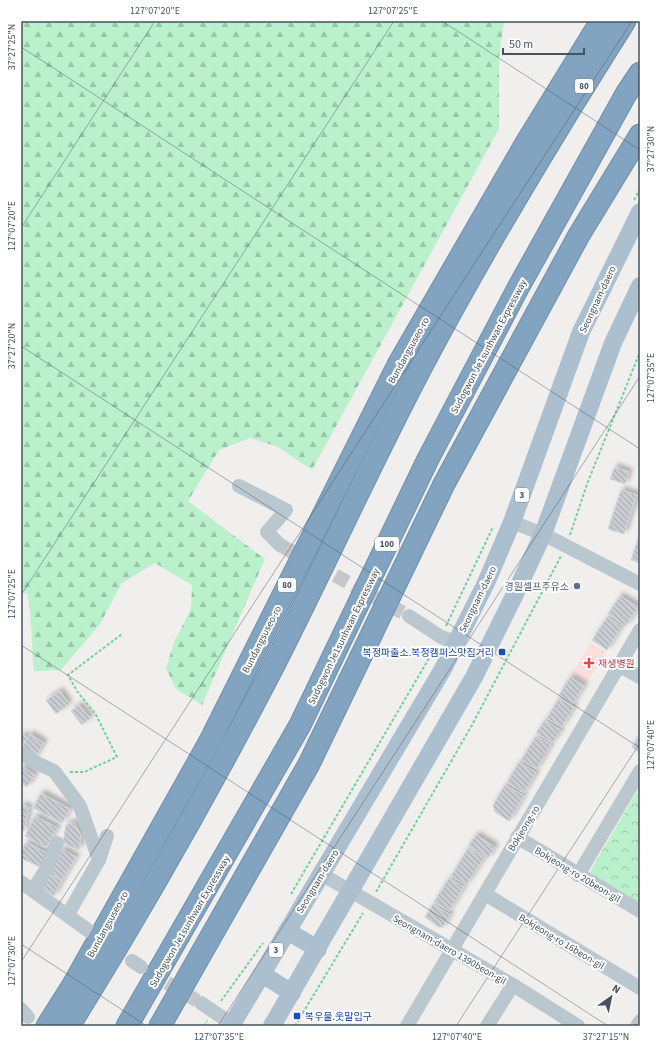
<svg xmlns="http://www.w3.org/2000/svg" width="661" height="1047" font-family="'Source Sans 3','Noto Sans KR',sans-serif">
	<defs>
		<pattern id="forest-firs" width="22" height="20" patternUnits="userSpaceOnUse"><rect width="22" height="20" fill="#baf1cc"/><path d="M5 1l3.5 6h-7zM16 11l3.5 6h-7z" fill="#99c6a9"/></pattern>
		<pattern id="park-crowns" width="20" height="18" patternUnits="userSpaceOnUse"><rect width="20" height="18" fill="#baf1cc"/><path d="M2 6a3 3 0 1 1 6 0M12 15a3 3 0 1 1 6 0" fill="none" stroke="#99c6a9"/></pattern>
		<pattern id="building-back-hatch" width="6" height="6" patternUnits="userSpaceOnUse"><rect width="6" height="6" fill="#c8ccd1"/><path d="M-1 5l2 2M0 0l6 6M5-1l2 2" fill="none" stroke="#a4a8ad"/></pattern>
		<filter id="shadow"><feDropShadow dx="3.5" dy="-3.5" stdDeviation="2" flood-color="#0004"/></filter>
	</defs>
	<rect width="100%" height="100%" fill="#f1eeee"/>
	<!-- medical -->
	<path fill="#fcdedd" d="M591,643l15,9 -19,31 -15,-10z"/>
	<!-- forest -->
	<path fill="url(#forest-firs)" d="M21,21h483l-5,36v72l-187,341 -34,-23 -28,-9 -31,12 -31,51 77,58 -63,146 -26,-16 -10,-21 8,-26 17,-33 1,-24 -37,-22 -33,20 -22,41 -39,46 -27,1c-3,-26 -1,-51 -7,-77l-6,-2z"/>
	<!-- park -->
	<path fill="url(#park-crowns)" d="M640,786v121l-52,-32z"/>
	<!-- building -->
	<g fill="url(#building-back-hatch)" stroke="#d2d5da" filter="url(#shadow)">
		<path d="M615,467l14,5 -4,12 -15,-5z"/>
		<path d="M621,490l16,5 -13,39 -16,-5z"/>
		<path d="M640,533v30l-9,-3z"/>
		<path d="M620,596l18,11 -12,19 -18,-12z"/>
		<path d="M607,617l15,9 -15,24 -15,-10z"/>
		<path d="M570,677l14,9 -11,18 -14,-9z"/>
		<path d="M60,691l9,13 -13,10 -10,-14z"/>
		<path d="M559,698l15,9 -12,20 -15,-9z"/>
		<path d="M79,705l11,13 -8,7 -11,-14z"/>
		<path d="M545,720l16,11 -9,12 -16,-10z"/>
		<path d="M21,734l6,4 -5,8h-1z"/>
		<path d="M30,734l14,9 -9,15 -14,-9z"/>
		<path d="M640,735v18l-8,-6z"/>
		<path d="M536,736l15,9 -14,24 -16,-9z"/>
		<path d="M519,762l17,11 -12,20 -17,-11z"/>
		<path d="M21,766l14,9 -8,12 -6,-4z"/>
		<path d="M505,785l19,11 -15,25 -14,-9 -2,-7z"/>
		<path d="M41,793l29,16 -8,14 -29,-15z"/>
		<path d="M21,805l8,2 -5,24h-3z"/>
		<path d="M35,816l22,12 -11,20 -21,-12z"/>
		<path d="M74,822l7,14 -2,14 -16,-7 3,-18z"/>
		<path d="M476,835l19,12 -7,11 -20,-12z"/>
		<path d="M26,842l23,12 -7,14 -21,-10v-5z"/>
		<path d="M468,848l16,10 -18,27 -15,-9z"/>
		<path d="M62,849l14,8 -14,24 -14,-8z"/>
		<path d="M48,873l14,8 -8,15 -15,-9z"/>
		<path d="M449,878l15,9 -15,24 -15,-9z"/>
		<path d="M433,904l17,11 -7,12h-5l-13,-10z"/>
	</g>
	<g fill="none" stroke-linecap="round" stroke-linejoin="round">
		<!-- minor-tunnel -->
		<g stroke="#c6c7ca" stroke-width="14" stroke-dasharray="14 7" stroke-linecap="butt">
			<path d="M280,545l129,71"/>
			<path d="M149,972l52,31"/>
		</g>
		<defs>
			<g id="highway">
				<path d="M47,1026l26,-41 137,-244 189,-378 127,-220 75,-122"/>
				<path d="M69,1026c71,-114 138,-232 200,-351 53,-103 100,-209 154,-311 62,-117 131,-231 202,-343"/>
				<path d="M127,1026l173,-301 128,-266 90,-171 108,-194 14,-21"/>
				<path d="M160,1026l149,-262 135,-280 135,-249 61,-100"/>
			</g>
		</defs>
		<!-- highway casing -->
		<use href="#highway" stroke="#6e8fac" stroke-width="23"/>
		<!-- path -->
		<g stroke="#70d19c" stroke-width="2" stroke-dasharray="3 2" stroke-linecap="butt">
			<path d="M634,200l6,-11"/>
			<path d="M570,535l17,-51 53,-132"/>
			<path d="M446,626l47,-99"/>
			<path d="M70,772h14l33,-15 -21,-42 -19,-24 -9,-16 54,-41"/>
			<path d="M376,892l96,-167 89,-169"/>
			<path d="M291,894l144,-246"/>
			<path d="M221,1001l42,-58"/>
			<path d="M204,1026l3,-5"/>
			<path d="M295,1026l68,-113"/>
		</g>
		<!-- minor -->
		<g stroke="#bbc7ce" stroke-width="14">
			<path d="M239,486l47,24 -19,22 13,13"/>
			<path d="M512,522l31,12 97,50"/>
			<path d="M409,616l32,21 15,5"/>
			<path d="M620,666l20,11"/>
			<path d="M21,753l16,10 17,8 26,35 19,54"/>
			<path d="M517,837l123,74"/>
			<path d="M321,874l192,111 65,41"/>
			<path d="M578,875l62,-104"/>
			<path d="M21,882l68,49"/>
			<path d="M33,890l15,-24 9,-23"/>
			<path d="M485,894l155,94"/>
			<path d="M68,914l31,-54 8,-24"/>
			<path d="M132,961l9,6"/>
			<path d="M201,1003l31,21"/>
			<path d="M21,1009l7,8"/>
			<path d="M407,1026l233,-396"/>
			<path d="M487,1026l26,-41"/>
			<path d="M637,1026l3,-5"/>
		</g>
		<!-- major -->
		<g stroke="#acbfcf" stroke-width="18">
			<path d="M287,931l31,18"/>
			<path d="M262,974l30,19"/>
			<path d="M231,1026l212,-357 43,-86 26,-61 69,-190 59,-120"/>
			<path d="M272,1026l202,-349 41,-83 28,-60 70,-191 27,-57"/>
		</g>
		<!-- highway -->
		<use href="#highway" stroke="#83a4c0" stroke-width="21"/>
	</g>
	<!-- ticks -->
	<path fill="none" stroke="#45535d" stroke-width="1" stroke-opacity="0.45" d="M442,21l198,129M21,47l619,402M21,228l134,-207M21,346l619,402M21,595l373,-574M21,645l587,381M21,944l126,82M21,962l611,-941M218,1026l422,-650M456,1026l184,-283"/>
	<!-- markers -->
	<circle fill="#5c6f8a" stroke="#fff" stroke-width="1.5" cx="577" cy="586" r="4"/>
	<g fill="#1a4fb4" stroke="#fff" stroke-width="1.5">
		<rect x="498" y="648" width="8" height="8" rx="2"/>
		<rect x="293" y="1012" width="8" height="8" rx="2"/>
	</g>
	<path fill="#e0444e" stroke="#fff" stroke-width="1.5" d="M587 657h4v4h4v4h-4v4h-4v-4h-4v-4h4z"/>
	<g text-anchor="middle" stroke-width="4" stroke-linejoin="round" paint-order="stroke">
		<!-- shield labels -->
		<g fill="#fff" stroke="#7d878e" stroke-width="1">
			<rect x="575" y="79" width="18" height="14" rx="3"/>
			<rect x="515" y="488" width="14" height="14" rx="3"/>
			<rect x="375" y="537" width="24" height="14" rx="3"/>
			<rect x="278" y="578" width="18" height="14" rx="3"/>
			<rect x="269" y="943" width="14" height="14" rx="3"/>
		</g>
		<g font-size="9" font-weight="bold" fill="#45535d">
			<text x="584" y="89">80</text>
			<text x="522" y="498">3</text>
			<text x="387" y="547">100</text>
			<text x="287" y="588">80</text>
			<text x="276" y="953">3</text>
		</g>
		<!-- street labels -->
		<g font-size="10" fill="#45535d" stroke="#fff">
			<text transform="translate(597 299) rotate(-65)" y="4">Seongnam-daero</text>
			<text transform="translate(488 346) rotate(-62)" y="4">Sudogwon Je1sunhwan Expressway</text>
			<text transform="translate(408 350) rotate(-61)" y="4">Bundangsuseo-ro</text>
			<text transform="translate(477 599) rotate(-64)" y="4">Seongnam-daero</text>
			<text transform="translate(343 636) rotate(-64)" y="4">Sudogwon Je1sunhwan Expressway</text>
			<text transform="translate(261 639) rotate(-63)" y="4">Bundangsuseo-ro</text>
			<text transform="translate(523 828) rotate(-59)" y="4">Bokjeong-ro</text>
			<text transform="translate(578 874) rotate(31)" y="4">Bokjeong-ro 20beon-gil</text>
			<text transform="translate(317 881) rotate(-59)" y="4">Seongnam-daero</text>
			<text transform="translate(189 921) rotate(-60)" y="4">Sudogwon Je1sunhwan Expressway</text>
			<text transform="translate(107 924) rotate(-61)" y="4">Bundangsuseo-ro</text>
			<text transform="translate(562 941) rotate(31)" y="4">Bokjeong-ro 16beon-gil</text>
			<text transform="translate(450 949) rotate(30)" y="4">Seongnam-daero 1390beon-gil</text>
		</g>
		<!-- service labels -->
		<g font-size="10" fill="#4e5e75" stroke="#fff" text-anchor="end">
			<text x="569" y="590">경원셀프주유소</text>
		</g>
		<!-- transit labels -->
		<g font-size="10" fill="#164399" stroke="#fff" text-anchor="end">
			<text x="494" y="656">복정파출소.복정캠퍼스맛집거리</text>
			<text x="305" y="1020" text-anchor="start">복우물.웃말입구</text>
		</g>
		<!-- health labels -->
		<g font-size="10" fill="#be3a42" stroke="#fff" text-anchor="start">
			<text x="598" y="667">재생병원</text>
		</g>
	</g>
	<!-- border -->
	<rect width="661" height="1047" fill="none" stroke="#ffffff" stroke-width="44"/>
	<!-- north arrow -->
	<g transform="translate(611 997) rotate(33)" stroke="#ffffff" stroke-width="3" paint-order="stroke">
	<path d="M0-3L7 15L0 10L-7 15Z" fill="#45535d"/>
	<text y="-6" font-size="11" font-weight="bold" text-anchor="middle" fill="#45535d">N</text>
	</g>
	<!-- scale -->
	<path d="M503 48v6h81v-6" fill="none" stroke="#45535d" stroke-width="2"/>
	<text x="509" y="48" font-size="12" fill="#45535d" stroke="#ffffff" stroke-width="3" paint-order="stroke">50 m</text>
	<rect x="22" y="22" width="617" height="1003" fill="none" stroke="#45535d" stroke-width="1.5"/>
	<g font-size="10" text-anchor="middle" fill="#45535d">
		<text x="155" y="14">127°07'20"E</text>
		<text x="393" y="14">127°07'25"E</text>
		<text transform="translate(11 47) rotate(-90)" y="4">37°27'25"N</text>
		<text transform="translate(650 149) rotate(-90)" y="4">37°27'30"N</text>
		<text transform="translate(11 226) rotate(-90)" y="4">127°07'20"E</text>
		<text transform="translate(11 346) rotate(-90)" y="4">37°27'20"N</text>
		<text transform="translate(650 378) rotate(-90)" y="4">127°07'35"E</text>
		<text transform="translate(11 594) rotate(-90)" y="4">127°07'25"E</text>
		<text transform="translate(650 745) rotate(-90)" y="4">127°07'40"E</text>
		<text transform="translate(11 961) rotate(-90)" y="4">127°07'30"E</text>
		<text x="219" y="1040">127°07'35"E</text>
		<text x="457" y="1040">127°07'40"E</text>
		<text x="606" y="1040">37°27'15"N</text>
	</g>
</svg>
